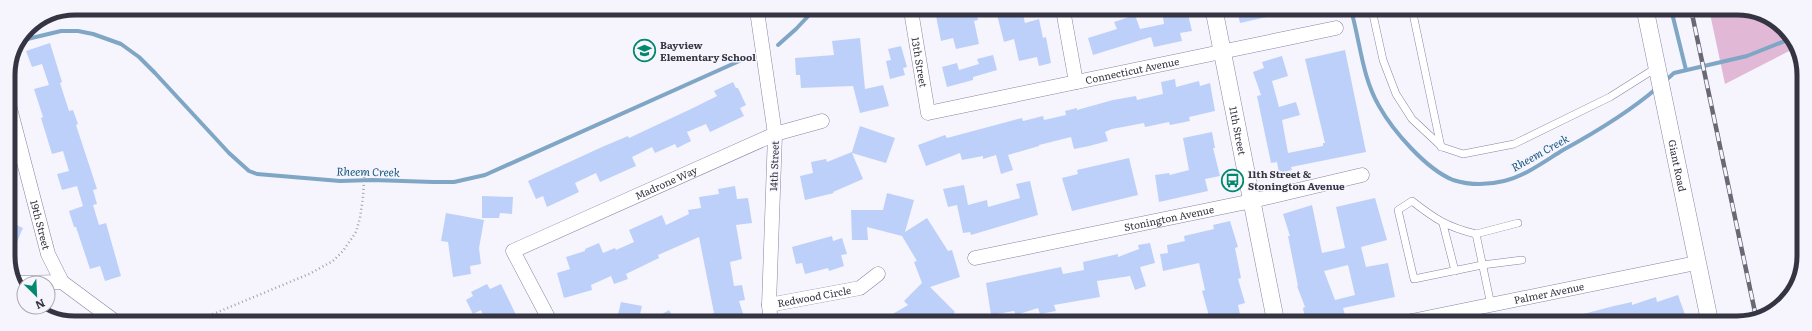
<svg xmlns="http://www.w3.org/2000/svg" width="1812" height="331" font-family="Literata,serif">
	<rect width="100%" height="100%" fill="#f6f5fd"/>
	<!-- green -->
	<path fill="#e1b9d6" d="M1709,9h37l38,19 11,20 -70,36z"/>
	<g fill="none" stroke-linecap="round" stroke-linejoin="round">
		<!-- stream -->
		<g stroke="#7fa6c5" stroke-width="4">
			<path d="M1671,9l15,61"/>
			<path d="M1351,10c9,31 11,67 28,96 14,25 47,63 74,74 16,5 35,5 51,1 21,-5 41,-20 59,-31 33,-18 65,-37 94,-62"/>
			<path d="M19,41l42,-10h17l15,3 28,10 18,13 16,16 74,80 20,18 8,3 83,7 33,-1 60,2h21l31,-7 261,-117"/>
			<path d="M778,45l18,-16 17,-18"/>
			<path d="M1665,81l9,-8 73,-17 43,-17"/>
		</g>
	</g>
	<!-- building -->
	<g fill="#bdd0fa" fill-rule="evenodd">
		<path d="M1022,10l3,13 14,-4 4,19 3,-1 5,26 -12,3 -2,-9 -18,4 -5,-22 -10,3 -7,-27z"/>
		<path d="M1162,10h25l5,21 -12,2 2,8 -28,6 -3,-10 -58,18 -5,-17 29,-9 -3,-7 21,-7 5,14 24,-5z"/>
		<path d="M1237,10h42l1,4 -40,9z"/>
		<path d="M935,11h41l2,9 -4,1 5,23 -23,5 -3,-11 -12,3z"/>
		<path d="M860,38l5,51 18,-4 6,21 -29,7 -7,-27 -52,2 -1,-13h-4l-1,-17 39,-3 -2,-14z"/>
		<path d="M50,43l12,39 -2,1 9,28 4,-1 5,14 -2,1 21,64 -4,1 4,14 -4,1 6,20 7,-2 15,53 -16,5 -5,-15 -10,3 -14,-42h-2l-5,-16 14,-5 -6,-20 -15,4 -5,-16 12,-3 -6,-20 -11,3 -11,-36 2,-1 -9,-28 15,-4 -7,-21 -10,3 -6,-16z"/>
		<path d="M901,46l6,21 -4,1 2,7 -15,4 -4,-18 5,-1 -3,-11z"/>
		<path d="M1345,50l21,102 -75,15 1,3 -13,3 -2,-11 -6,1 -14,-67 4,-1 -8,-23 11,-4 -2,-6 20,-6 6,20 -16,5 7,26 17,-5 4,13 -18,5 6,33 35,-7v-3h2l-20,-84z"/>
		<path d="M993,55l4,15 -24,7v3l-26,7 -5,-20 15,-4 2,7 20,-6 -2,-5z"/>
		<path d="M1175,79l1,8 23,-6 1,5 10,-3 5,28 -26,6 1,4 -20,4 -1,-3 -24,5 -1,-4 -32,6 -7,3 3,9 -19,5 -15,3 -3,-12 -32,8v1l-31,9 5,15 -12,4 -5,-19 -13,4v-3l-21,4 -2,-7 -34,13 -8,-21 27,-10 2,3 75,-20 1,3 20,-5 1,4 22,-5 -1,-4 12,-3v2l36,-10 23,-4 1,4 26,-6 -2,-12z"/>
		<path d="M733,82l3,6h2l8,17 -6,3 4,8 -34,16 -4,-8 -19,8 4,9 -14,7 -2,-4 -20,9 -3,-6 -20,10 4,9 -36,16 -4,-9 -21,10 4,9 -32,15 -4,-11 -7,3 -8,-18 74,-34 26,-11 1,2 64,-30 24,-12 -3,-5z"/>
		<path d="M860,126l35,12 -9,25 -34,-10 11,26 -30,13 1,1 -29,7 -5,-24 13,-3 -2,-11 15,-3 1,3 25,-10z"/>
		<path d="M1212,132l3,16h-2l7,28 -15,3 3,12 -49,11 -4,-27 14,-2 1,2 19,-5 -6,-32z"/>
		<path d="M1129,158l9,37 -66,16 -10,-33 16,-4 -1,-4z"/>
		<path d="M1030,181l8,34 -67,20 -1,-3 -7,1 -6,-28 -9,2 -5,-18 21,-4 4,20 19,-5 1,7 32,-9 -4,-14z"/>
		<path d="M735,186l2,13 11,-1 4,25 -16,2 6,34 -12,3 4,24 8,-1 3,15 -6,1 7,22h-32l-3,-9 3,-1 -15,-76 -41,18 1,3 -33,16 2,5 -14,5 -3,-8 -20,9 1,5 -28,8 -7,-25 13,-4 -4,-12 19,-6v-2l14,-6 4,10 12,-5 1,2 18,-8 -5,-12 33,-15 4,10 23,-11 -1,-4 13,-2 -2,-11 20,-3 -1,-5z"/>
		<path d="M887,193l27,7 -9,32 22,-14 21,33 4,-1 8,27 -30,10 25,25 -10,11h-49l-5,-8 17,-10 -4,-4 18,-18 -8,-21 3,-1 -15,-25 -35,-9 1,13h-16l-1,-30h32z"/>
		<path d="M482,196l31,1 -1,17 -12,-1 -1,5h-17z"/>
		<path d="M1375,198l12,42 -26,7 5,20 22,-4 7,34 -52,11 2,7 -30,8h-9l-3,-15 2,-1 -8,-21h1l-10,-50h2l-7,-22 29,-9 10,48 23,-5 -9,-41zM1348,265l7,30 -20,5 -11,-29z"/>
		<path d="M446,213l38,7 -5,28 2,16 -11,2 1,8 -18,3 -5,-35 -7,-1z"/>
		<path d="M1230,221l8,26 -3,1 6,30 -3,1 7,24 -7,2 4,18h-31l-9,-32 3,-1 -6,-27 -36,8 -3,-17 8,-1 -1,-8 18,-4 -1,-5 30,-7 -1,-4z"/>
		<path d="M10,222l13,6 -13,30z"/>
		<path d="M832,236l1,5 9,-3 5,16 -6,1 3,11 -15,5 -1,-3 -23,6 -3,-11 -6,1 -4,-17z"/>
		<path d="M1150,243l5,20 -15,4 6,19 -11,4 -5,-14 -33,5 3,16 -46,8 2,6 -16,3 -2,-6 -22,7 -2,-4 -23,4 -5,-32 75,-16 2,7 21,-4 -1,-8 35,-8v3l21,-8 -1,-4z"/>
		<path d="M487,284l3,5 11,-5 19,39h-34l-5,-13 -8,4 -7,-14 7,-4 -2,-4z"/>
		<path d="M1678,295l10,28h-124v-4l50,-13 18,-4v3l24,-8 1,5z"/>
		<path d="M621,302l21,4 -4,17h-22z"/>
		<path d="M669,310l7,13h-29z"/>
	</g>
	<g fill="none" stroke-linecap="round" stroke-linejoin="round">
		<defs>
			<g id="service">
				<path d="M1412,9l29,138"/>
				<path d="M1372,10l11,50 13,34 16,25 30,28 21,7 51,-10 96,-47 46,-29"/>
				<path d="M1443,224l12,47"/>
				<path d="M1476,234l42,-11"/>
				<path d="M1491,305l-15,-71c-29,-7 -41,-15 -64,-33l-14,9 16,69 68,-14 40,-5"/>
			</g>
			<g id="minor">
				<path d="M1063,10l13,72"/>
				<path d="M757,11l18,123 -6,171 2,18"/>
				<path id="s1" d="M911,11l17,102 408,-85"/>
				<path id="s2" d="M8,101l40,153 14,28 54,40"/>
				<path id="s3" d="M975,258l277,-57 110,-26"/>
				<path d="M16,283l46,-1"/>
				<path id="s4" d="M769,305l91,-17 18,-14"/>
				<path id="s5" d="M551,323l-38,-72 262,-117 47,-13"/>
				<path id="s6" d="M1402,323l294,-60"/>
			</g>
			<g id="tertiary">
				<path id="s7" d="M1645,9l65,314"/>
				<path id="s8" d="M1214,10l62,313"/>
			</g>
		</defs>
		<!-- service casing -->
		<use href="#service" stroke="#8784a5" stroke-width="8"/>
		<!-- minor casing -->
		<use href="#minor" stroke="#8784a5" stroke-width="15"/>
		<!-- tertiary casing -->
		<use href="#tertiary" stroke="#8784a5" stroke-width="18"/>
		<!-- path -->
		<path stroke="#a3a2ad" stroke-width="2.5" stroke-dasharray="1 3" stroke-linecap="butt" d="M194,322l115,-48 24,-13 10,-10 13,-19 4,-14 3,-21 2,-31"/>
		<!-- service -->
		<use href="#service" stroke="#fff" stroke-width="7"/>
		<!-- minor -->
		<use href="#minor" stroke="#fff" stroke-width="14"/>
		<!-- tertiary -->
		<use href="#tertiary" stroke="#fff" stroke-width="17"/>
		<defs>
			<path id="rail" d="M1691,9l65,308"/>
		</defs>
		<!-- rail casing -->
		<use href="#rail" stroke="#696875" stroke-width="4.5"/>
		<!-- rail -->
		<use href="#rail" stroke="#f6f5fd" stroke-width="3" stroke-dasharray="9" stroke-linecap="butt"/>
	</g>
	<!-- icons -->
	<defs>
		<symbol id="school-ring" viewBox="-11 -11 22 22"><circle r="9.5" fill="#f6f5fd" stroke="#02886d" stroke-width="1.5"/><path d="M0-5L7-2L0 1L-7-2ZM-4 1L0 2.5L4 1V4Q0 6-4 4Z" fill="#02886d"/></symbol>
		<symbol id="bus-ring" viewBox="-11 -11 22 22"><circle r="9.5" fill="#f6f5fd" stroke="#02886d" stroke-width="1.5"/><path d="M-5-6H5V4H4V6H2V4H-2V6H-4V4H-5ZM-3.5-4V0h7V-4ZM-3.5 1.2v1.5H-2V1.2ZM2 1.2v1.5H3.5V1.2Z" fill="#02886d"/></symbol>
	</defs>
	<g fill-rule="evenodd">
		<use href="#school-ring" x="632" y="38" width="25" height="25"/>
		<use href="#bus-ring" x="1220" y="168" width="25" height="25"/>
	</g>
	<g text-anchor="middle" stroke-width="3" stroke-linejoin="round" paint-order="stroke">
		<!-- poi labels -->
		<g font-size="10" font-weight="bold" fill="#353442" stroke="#f6f5fd" text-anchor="start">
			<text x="660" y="49">Bayview<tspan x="660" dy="12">Elementary School</tspan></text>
			<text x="1248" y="178">11th Street &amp;<tspan x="1248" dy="12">Stonington Avenue</tspan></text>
		</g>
		<!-- street labels -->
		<g font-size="10" fill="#353442" stroke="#f6f5fd">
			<text dy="4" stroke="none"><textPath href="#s1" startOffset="52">13th Street</textPath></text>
			<text dy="4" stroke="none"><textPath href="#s1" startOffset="312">Connecticut Avenue</textPath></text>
			<text dy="4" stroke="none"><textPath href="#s8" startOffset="123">11th Street</textPath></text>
			<text transform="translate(774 166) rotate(-88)" y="4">14th Street</text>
			<text dy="4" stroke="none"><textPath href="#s7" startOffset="160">Giant Road</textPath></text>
			<text dy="4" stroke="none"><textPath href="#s5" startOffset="249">Madrone Way</textPath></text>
			<text dy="4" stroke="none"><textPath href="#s3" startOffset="198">Stonington Avenue</textPath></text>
			<text dy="4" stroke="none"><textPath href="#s2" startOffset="128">19th Street</textPath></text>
			<text dy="4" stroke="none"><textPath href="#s6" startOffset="150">Palmer Avenue</textPath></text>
			<text dy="4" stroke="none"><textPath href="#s4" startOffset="46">Redwood Circle</textPath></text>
		</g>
		<!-- water labels -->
		<g font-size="11" font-style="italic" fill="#16567f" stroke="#f6f5fd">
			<text transform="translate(1540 153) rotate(-29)" y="4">Rheem Creek</text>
			<text transform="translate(368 172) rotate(1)" y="4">Rheem Creek</text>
		</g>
	</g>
	<!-- crop -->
	<path d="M0 0H1812V331H0ZM75 15H1737A60 60 0 0 1 1797 75V256A60 60 0 0 1 1737 316H75A60 60 0 0 1 15 256V75A60 60 0 0 1 75 15Z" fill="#f6f5fd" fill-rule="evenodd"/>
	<path fill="none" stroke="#353442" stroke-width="5" d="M75 15H1737A60 60 0 0 1 1797 75V256A60 60 0 0 1 1737 316H75A60 60 0 0 1 15 256V75A60 60 0 0 1 75 15Z"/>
	<!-- north arrow -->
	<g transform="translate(36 295) rotate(156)"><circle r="19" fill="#f6f5fd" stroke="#a9a8b2"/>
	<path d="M0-3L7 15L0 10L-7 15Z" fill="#02886d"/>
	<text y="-6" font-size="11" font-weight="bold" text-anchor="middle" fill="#353442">N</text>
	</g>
</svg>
